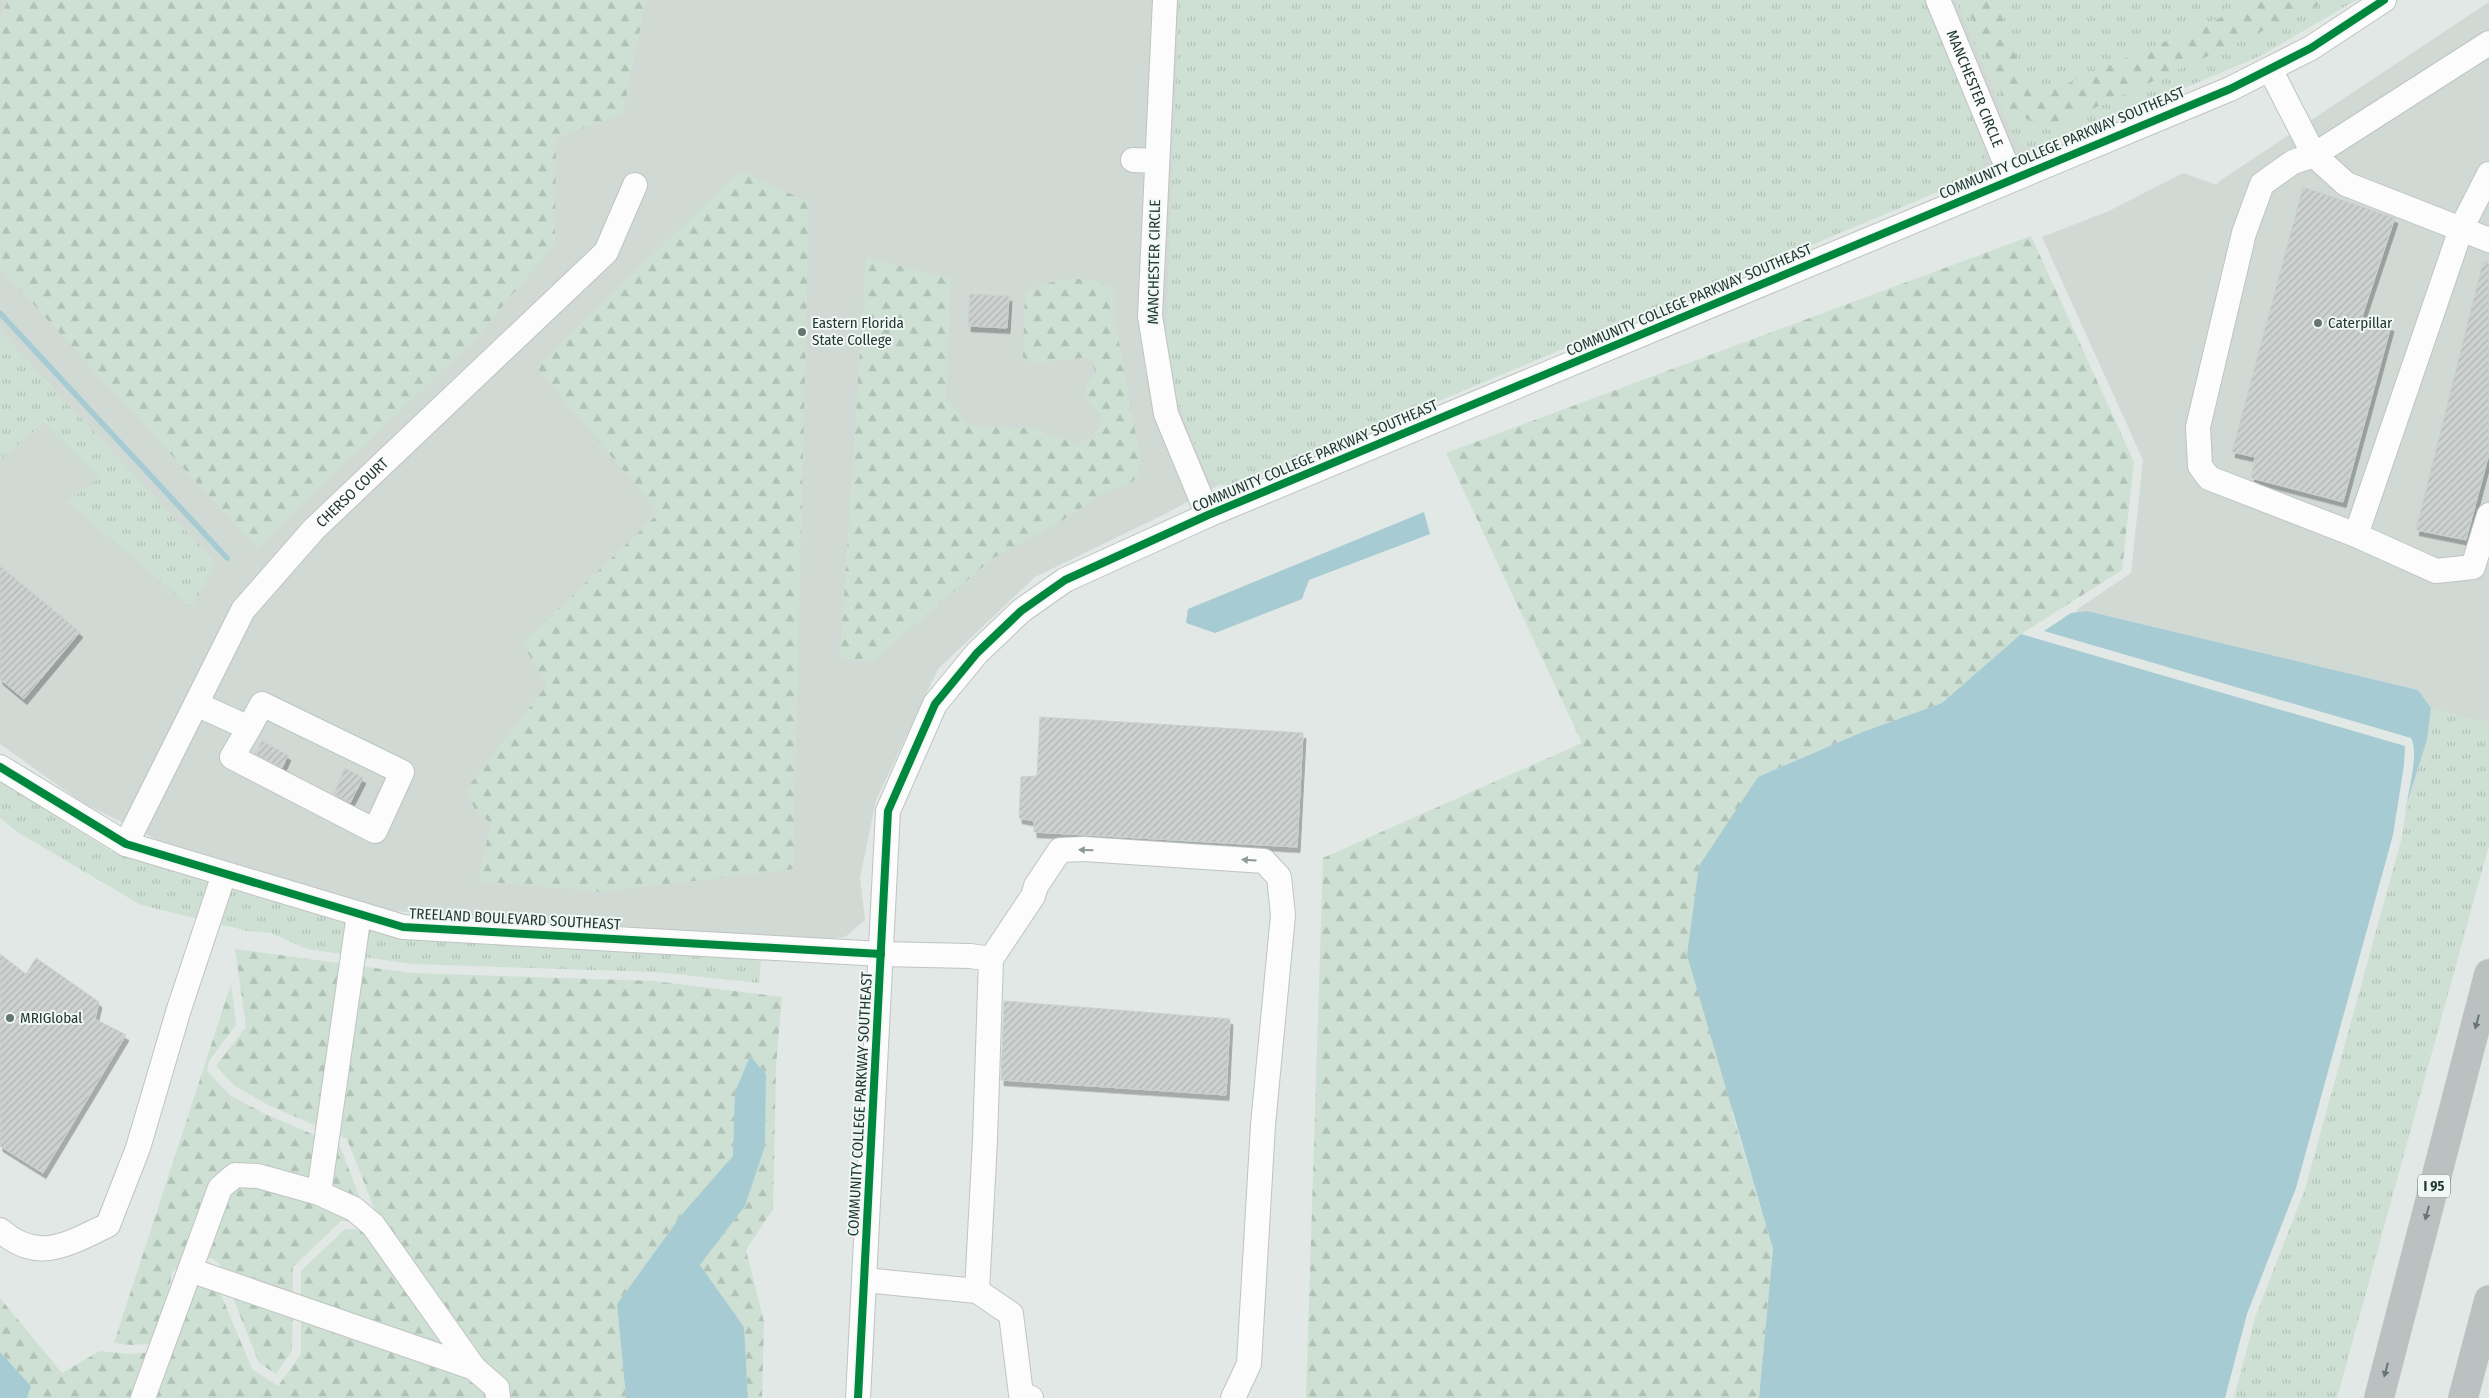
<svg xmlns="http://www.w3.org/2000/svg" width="2489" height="1398" font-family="'Fira Sans Condensed',sans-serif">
	<defs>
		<pattern id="grass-tufts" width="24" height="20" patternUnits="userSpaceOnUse" patternTransform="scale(1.25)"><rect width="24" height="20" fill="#cde0d3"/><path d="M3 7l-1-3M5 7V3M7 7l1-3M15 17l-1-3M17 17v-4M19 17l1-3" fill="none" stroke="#b0c1b6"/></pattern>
		<pattern id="forest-firs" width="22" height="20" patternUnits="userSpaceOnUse" patternTransform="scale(1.25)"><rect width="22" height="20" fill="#cde0d3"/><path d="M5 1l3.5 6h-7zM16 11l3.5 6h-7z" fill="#b0c1b6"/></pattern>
		<pattern id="building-hatch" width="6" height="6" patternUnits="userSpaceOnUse" patternTransform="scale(1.25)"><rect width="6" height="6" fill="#cdd1d0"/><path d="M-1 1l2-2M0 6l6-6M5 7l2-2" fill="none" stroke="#b0b4b3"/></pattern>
		<filter id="shadow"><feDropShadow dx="3" dy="5.5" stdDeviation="0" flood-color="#0004"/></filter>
	</defs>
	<rect width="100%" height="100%" fill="#e2e8e5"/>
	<!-- built -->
	<g fill="#d1d9d5">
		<path d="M0,0h2356l-96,56 -1020,428 -21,1 -52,28 -132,64 -97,92 -62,131 -16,78 5,42 -20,17 -33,3 -433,-30 -203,-61 -93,-46 -83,-59z"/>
		<path d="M2489,2v720l-13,-1 -45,-13 -13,-18 -331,-79 -11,1 3,-4 52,-35 12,-113 -101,-223 67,-26 74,-38 34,12 1,-3z"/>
	</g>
	<!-- grass -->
	<g fill="url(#grass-tufts)">
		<path d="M1179,0h745l61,145 -2,21 -14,13 -729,305 -21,1 -12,-10 -30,-74 -11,-65z"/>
		<path d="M1956,0h400l-96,56 -226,95 -13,-5 -12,-20z"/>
		<path d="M0,331l216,232 -24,45 -125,-106 32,-24 -55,-55 -44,37z"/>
		<path d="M2431,708l45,13 13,1v123l-152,553h-103l21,-80 50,-129 97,-352 5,-34 20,-63z"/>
		<path d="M0,781l111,70 19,7 271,80 360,20 -2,25 -103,-11 -243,-8 -106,-15 -36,-16 -23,-2 -107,-26 -122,-72 -19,-15z"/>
	</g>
	<!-- forest -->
	<g fill="url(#forest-firs)">
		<path d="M8,0h638l-23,113 -67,26 -1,105 -80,95 -218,209 -257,-280v-249z"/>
		<path d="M1965,0h31l31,86 16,8 218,-94h69l-275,126 -35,-9 -13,-10z"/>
		<path d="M740,171l69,31 -16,667 -191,23 -124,-11 13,-57 -16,-15 -10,-18 82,-106 -25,-42 137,-130 -123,-146z"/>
		<path d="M2031,236l103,226 -12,108 -101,64 -79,69 -82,30 -102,44 -26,336 41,136 -14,149h-453l17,-540 259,-115 -136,-290z"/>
		<path d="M866,257l85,22 -5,118 22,29 66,2 43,17 19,-12 5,-17c-15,-15 -22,-26 -5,-42l-6,-17 -59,6 -8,-6 2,-65c26,-13 64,-20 90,-3l1,38 24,131 -2,17 -6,7 -31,13 -43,28 -65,35 -121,104 -32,-3z"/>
		<path d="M235,949l176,24 243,8 128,16 -6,69 -3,143 -27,41 18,72 -2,76h-14l-4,-71 -44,-62 45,-59 20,-60 1,-72 -16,-18 -15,36 -1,64 -51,57 -66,91 9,94h-599l4,-12 -31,-34v-54l62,75 38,-22 29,3 39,-3 12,-76 30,-7 42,101 26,17 23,-32v-83l44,-42 38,2 -36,-92 -79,-34 -33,-19 -19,-20 30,-39z"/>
		<path d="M231,984l5,41 -27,36 -2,10 23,24 33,18 77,33 29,75h-28l-48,46 -1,84 -16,23 -17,-11 -40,-100 -7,-5 -33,8 -7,6 -12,71 -29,2 -17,-2z"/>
	</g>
	<!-- water -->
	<g fill="#a6cbd3">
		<path d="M1424,512l6,22 -121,46 -7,19 -87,34 -29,-10 2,-14z"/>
		<path d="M2087,611l331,79 13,18 -4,32 -20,63c2,-15 12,-52 4,-65l-367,-107 27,-18z"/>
		<path d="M2021,634l384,112 -1,19 -11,70 -97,353 -49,126 -22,84h-466l14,-149 -86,-294 12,-89 59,-89 102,-44 82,-30z"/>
		<path d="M750,1056l16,18 -1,72 -20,60 -45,59 44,62 4,71h-122l-9,-94 66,-91 50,-57 2,-64z"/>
		<path d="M0,1352l31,34 -4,12h-27z"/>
	</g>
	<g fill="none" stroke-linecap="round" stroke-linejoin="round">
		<!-- stream -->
		<path stroke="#a6cbd3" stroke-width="5.5" d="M0,313l227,245"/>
	</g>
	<!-- building -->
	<g fill="url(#building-hatch)" stroke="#cbd1ce" filter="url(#shadow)">
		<path d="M2303,187l92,31 -33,99 29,9 -48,176 -92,-24 4,-21 -23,-5z"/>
		<path d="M2483,262l6,1v191l-23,86 -50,-10z"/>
		<path d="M970,294l39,2 -2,32 -39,-2z"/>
		<path d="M0,566l80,66 -56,67 -24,-20z"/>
		<path d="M1040,717l263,16 -6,114 -263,-15v-11l-15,-3 2,-41 16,-1z"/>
		<path d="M262,741l26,14 -6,13 -27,-14z"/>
		<path d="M345,768l18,10 -13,25 -16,-9z"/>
		<path d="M0,954l26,20 10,-16 63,44 -4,17 31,16 -83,138 -43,-27z"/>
		<path d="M1004,1001l226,18 -4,76 -225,-15z"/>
	</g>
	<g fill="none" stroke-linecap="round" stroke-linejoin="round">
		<defs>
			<g id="minor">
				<path d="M1165,0l-15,316 16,98 42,101"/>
				<path id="s1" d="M1938,0l74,179"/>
				<path d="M2489,43l-175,112 -21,7 -31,22 -18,49 -46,194 2,39 9,12 147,57 80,36 37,-4 16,-52"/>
				<path d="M2270,69l44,86 32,29 143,56"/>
				<path d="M1133,160l24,1"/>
				<path d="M2356,535l105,-306 28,-55"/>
				<path d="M196,704l53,24 13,-24 140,68 -27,59 -143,-74 17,-29"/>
				<path d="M0,767l126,77 277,83 478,27 89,2 21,3"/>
				<path id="s2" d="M126,844l117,-234 71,-81 292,-277 29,-67"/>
				<path d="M319,1193l35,16 19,16 101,143"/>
				<path d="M0,1230c38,34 68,14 108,-5l30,-77 41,-139 45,-135"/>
				<path d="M190,1270l284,98 23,20 1,10"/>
				<path d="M864,1280l113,11 34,23 10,80 10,4"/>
				<path d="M977,1291l8,-151 6,-181 42,-63 3,-10 24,-36 24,-1 180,12 15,16 4,38 -20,210 -14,239 -16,34"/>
				<path d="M143,1398l77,-210 15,-13 23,1 61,17 40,-279"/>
				<path d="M858,1398l30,-587 47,-107 42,-51 44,-42 44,-31 143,-65 1022,-426 81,-41 73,-48"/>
			</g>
			<g id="highway">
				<path d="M2379,1398l110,-424"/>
				<path d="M2463,1398l26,-98"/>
			</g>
		</defs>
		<!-- minor casing -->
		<use href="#minor" stroke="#bfc4c2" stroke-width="26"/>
		<!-- highway casing -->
		<use href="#highway" stroke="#bcc4c1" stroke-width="30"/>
		<!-- minor -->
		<use href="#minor" stroke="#fbfcfb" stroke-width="24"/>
		<!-- highway -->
		<use href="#highway" stroke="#bac1c0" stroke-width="28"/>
		<defs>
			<g id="cycleway">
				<path d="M0,767l126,77 277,83 478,27"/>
				<path d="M858,1398l30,-587 47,-107 42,-51 44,-42 44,-31 143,-65 1022,-426 81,-41 73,-48"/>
			</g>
		</defs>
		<!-- cycleway casing -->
		<use href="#cycleway" stroke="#f0f7f4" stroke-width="11"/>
		<!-- cycleway -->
		<use href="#cycleway" stroke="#00873e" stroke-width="8"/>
	</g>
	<!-- one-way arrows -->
	<defs><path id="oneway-solid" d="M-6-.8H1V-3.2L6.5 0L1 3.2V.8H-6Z" transform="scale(1.25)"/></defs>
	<g fill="#8e9a97">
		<use href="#oneway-solid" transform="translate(1086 850) rotate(-179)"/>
		<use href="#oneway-solid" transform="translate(1249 860) rotate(-176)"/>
	</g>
	<g fill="#667672">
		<use href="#oneway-solid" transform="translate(2477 1022) rotate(105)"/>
		<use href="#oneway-solid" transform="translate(2427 1213) rotate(105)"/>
		<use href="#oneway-solid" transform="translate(2386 1370) rotate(105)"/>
	</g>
	<!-- markers -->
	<g fill="#657671" stroke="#f0f7f4" stroke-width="2">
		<circle cx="2318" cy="323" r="5"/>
		<circle cx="802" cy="332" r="5"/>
		<circle cx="10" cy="1018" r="5"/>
	</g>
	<g text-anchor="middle" stroke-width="4" stroke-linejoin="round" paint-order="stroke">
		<!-- shield labels -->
		<rect fill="#f0f7f4" stroke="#60726d" stroke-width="1" x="2418" y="1174.5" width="32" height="23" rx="4"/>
		<g font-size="14" font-weight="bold" fill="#223933">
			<text x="2434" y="1191">I 95</text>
		</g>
		<!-- street labels -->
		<g font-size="15" fill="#223933" stroke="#f0f7f4">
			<text dy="5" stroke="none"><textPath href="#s1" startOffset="96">MANCHESTER CIRCLE</textPath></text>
			<text transform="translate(2062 143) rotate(-23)" y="5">COMMUNITY COLLEGE PARKWAY SOUTHEAST</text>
			<text transform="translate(1154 262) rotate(-89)" y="5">MANCHESTER CIRCLE</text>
			<text transform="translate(1689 300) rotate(-23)" y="5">COMMUNITY COLLEGE PARKWAY SOUTHEAST</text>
			<text transform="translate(1315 456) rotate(-23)" y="5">COMMUNITY COLLEGE PARKWAY SOUTHEAST</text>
			<text dy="5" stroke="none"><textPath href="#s2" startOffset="422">CHERSO COURT</textPath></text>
			<text transform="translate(515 919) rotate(3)" y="5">TREELAND BOULEVARD SOUTHEAST</text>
			<text transform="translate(860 1104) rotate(-87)" y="5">COMMUNITY COLLEGE PARKWAY SOUTHEAST</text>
		</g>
		<!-- poi labels -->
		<g font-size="15" fill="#223933" stroke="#f0f7f4" text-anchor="start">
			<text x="812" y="328">Eastern Florida<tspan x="812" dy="17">State College</tspan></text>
			<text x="2328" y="328">Caterpillar</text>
			<text x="20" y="1023">MRIGlobal</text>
		</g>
	</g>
</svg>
